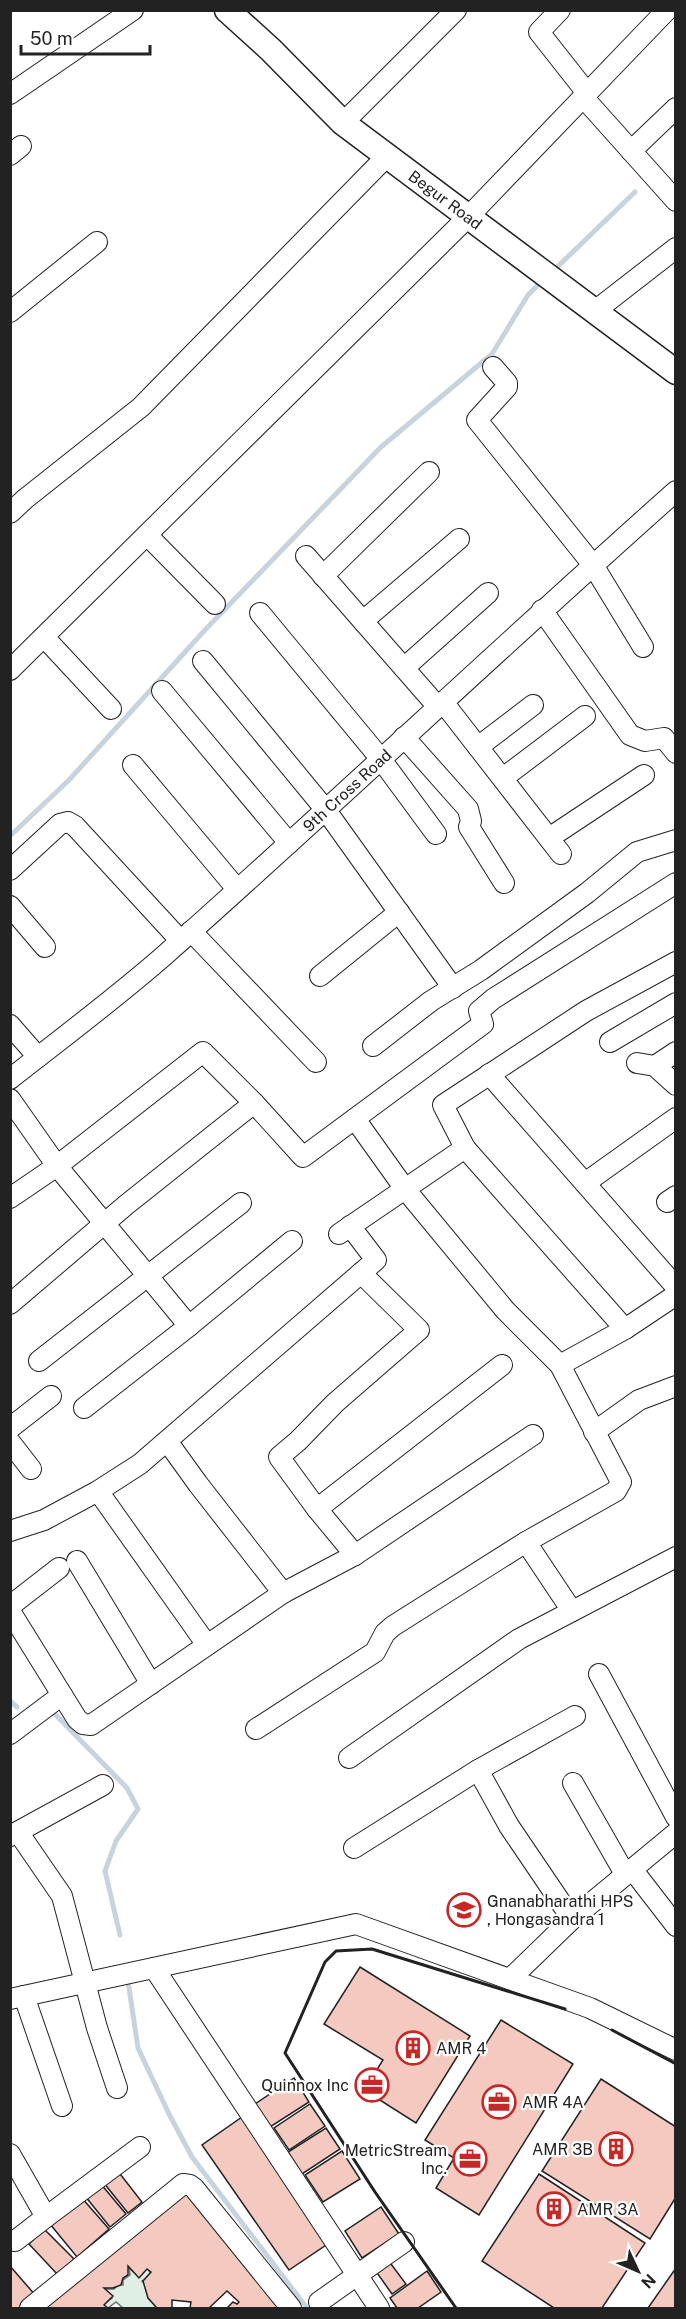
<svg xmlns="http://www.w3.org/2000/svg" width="686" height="2319" font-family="'Public Sans',sans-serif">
	<rect width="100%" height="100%" fill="#fff"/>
	<!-- green -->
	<path fill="#e0efe3" stroke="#6f6f6f" stroke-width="1.5" d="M129,2268l10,9 8,-9 6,8 -11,5 9,12 -3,4 9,11h-34l-7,-6 -8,6 -6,-3 10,-7 -8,-9h10l5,-5 4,1v-5l7,-5z"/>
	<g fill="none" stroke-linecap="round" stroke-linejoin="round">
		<!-- stream -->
		<g stroke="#c7d3dd" stroke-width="5">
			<path d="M552,272l83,-80"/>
			<path d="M10,836l59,-56 136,-150 176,-183 111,-93 36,-59 15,-15"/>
			<path d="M10,1701l7,6"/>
			<path d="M52,1711l75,77 11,21 -22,32 -11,30 15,64"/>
			<path d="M128,1981l10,67 31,66 23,43 115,151"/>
		</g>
	</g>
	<!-- building -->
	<g fill="#f3c9c0" stroke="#222" stroke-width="1.5">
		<path d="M360,1967l110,69 -54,87 -52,-33 19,-30 -59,-36z"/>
		<path d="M501,2020l72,44 -94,151 -43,-27 18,-30 -29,-18z"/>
		<path d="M294,2078l15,24 -39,25 -15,-23z"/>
		<path d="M601,2079l75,48v70l-26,42 -108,-68z"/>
		<path d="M310,2104l15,22 -36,24 -15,-22z"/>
		<path d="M242,2117l87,126 -40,27 -87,-125z"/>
		<path d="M326,2128l14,21 -38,25 -14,-22z"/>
		<path d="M342,2151l18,28 -37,23 -18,-27z"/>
		<path d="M117,2170l25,32 -14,11 -25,-31z"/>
		<path d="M539,2174l106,69 -43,65h-48l-72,-47z"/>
		<path d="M100,2183l26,31 -16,13 -25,-31z"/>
		<path d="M186,2188l98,120h-57l6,-6 4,2 2,-2 -12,-11 -18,17h-19l1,-6 -19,-2v8h-15l-9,-10 -5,-17 8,-9 -4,-3 -8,9 -11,-12v9l-5,3 -2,7 -8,3h-9l9,8 -9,9 4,3h-70z"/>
		<path d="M81,2197l28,32 -32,28 -27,-33z"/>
		<path d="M381,2207l18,27 -37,24 -17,-27z"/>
		<path d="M44,2229l30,30 -16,16 -29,-31z"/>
		<path d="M388,2260l18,24 -14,10 -17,-24z"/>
		<path d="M10,2266l26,30 -15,12h-11z"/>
		<path d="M676,2268v40h-28z"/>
		<path d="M427,2271l14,21 -23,16h-21l-7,-10z"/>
	</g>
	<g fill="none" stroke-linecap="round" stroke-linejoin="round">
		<defs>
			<g id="minor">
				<path d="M560,10l-21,22 48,61"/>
				<path d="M10,94l123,-84"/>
				<path d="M583,97l93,104"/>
				<path d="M343,123l113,-113"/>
				<path d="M631,151l45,-43"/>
				<path d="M10,155l11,-9"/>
				<path d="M595,311l81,-63"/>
				<path d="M10,312l87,-70"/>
				<path d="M493,367l14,16v4l-30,33 116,145 50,82"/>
				<path d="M10,513l15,-14 116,-92 246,-251"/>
				<path d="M147,535l68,69"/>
				<path d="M306,556l132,151"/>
				<path d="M323,576l106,-104"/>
				<path d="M542,610l88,125 15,6 19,-3 12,15"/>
				<path d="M260,613l120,145 56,76"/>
				<path d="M363,621l96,-82"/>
				<path d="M44,637l67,72"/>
				<path d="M203,661l122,148 128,179"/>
				<path d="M404,668l84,-75"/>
				<path d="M10,670l458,-453 199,-207"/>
				<path d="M162,691l127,152"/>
				<path d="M443,702l118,152"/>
				<path d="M404,737l64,72 3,12 -2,6 35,56"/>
				<path d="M478,747l55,-42"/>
				<path d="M133,765l104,124"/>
				<path d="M503,778l82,-62"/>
				<path d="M549,838l95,-63"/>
				<path d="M10,870l50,-46 8,-2 7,4 105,114"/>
				<path d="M10,906l35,41"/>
				<path d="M191,931l125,131"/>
				<path d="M320,976l79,-64"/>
				<path d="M10,1025l28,32"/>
				<path d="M610,1042l66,-39"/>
				<path d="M373,1046l58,-45 50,-31 106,-77 50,-41 39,-12"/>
				<path d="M637,1063l18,3 21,19"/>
				<path d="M655,1066l21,-14"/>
				<path d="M489,1074l187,213"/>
				<path id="s1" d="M10,1079c52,-41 106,-81 156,-125 171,-152 338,-310 510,-463"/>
				<path d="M10,1099l47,67 132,160"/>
				<path d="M585,1183l91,-65"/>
				<path d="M10,1198l47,-32 146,-114 51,51 49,54 180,-133 -4,-13 14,-12 183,-116"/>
				<path d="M667,1202l9,-6"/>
				<path d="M339,1234l126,-86"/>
				<path d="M10,1304l116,-99 128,-102"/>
				<path d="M625,1329l-160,-181 -22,-43 143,-94 90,-49"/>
				<path d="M39,1361l202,-158"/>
				<path d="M560,1365l65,-36 51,-34"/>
				<path d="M84,1408l105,-82 103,-85"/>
				<path d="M10,1428l41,-32"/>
				<path d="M594,1432l45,-32 37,-14"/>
				<path d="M167,1441l31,43 85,109"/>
				<path d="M10,1442l21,27"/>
				<path d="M98,1491l109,154"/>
				<path d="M317,1509l-38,-52 19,-16 37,-38 84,-73 -58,-57"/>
				<path d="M10,1531l34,-11 54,-29 42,-27 236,-204 -26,-34"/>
				<path d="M526,1542l46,69"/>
				<path d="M355,1555l-38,-46 185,-144"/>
				<path d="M77,1561l74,123"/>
				<path d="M10,1606l49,-38"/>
				<path d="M10,1611l67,108 6,5 8,1 192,-132 72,-38 178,-120"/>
				<path d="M599,1674l77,143"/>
				<path d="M256,1729l119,-77 10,-19 8,-7 133,-84 90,-51 5,-9 -61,-117 -55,-55 -100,-121 -50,-70"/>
				<path d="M10,1734l52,-39"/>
				<path d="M349,1758l170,-119 157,-82"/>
				<path d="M478,1770l31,56 63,93"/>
				<path d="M573,1783l52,91"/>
				<path d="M18,1832l44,64 35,132 20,60"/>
				<path d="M10,1836l93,-51"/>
				<path d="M354,1848l124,-78 97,-54"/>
				<path d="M632,1869l44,57"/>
				<path d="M154,1968l225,340"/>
				<path d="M510,1979l62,-60 104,-86"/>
				<path d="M24,1996l38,110"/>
				<path d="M10,1999l346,-75 234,84 86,42"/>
				<path d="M10,2154l36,63 94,-70"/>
				<path d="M15,2241l31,-24"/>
				<path d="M319,2302l85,-60"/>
				<path d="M30,2308l153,-124 7,1 4,3 97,120"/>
			</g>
			<g id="major">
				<path id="s2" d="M227,10l44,40 72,73 333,249"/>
			</g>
		</defs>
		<!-- minor casing -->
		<use href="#minor" stroke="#222" stroke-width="22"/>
		<!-- major casing -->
		<use href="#major" stroke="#222" stroke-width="27"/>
		<!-- minor -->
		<use href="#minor" stroke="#fff" stroke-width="20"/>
		<!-- major -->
		<use href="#major" stroke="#fff" stroke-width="24"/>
		<!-- wall -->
		<g stroke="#222" stroke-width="3">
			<path d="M612,2030l64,34"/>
			<path d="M456,2308l-81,-116 -90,-139 40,-91 11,-11 36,-2 193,60"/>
		</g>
	</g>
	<!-- icons -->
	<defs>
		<symbol id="school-ring" viewBox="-11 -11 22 22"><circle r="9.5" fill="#fff" stroke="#c62828" stroke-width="1.5"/><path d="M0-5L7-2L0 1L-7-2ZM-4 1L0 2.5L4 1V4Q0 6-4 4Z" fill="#c62828"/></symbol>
		<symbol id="building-ring" viewBox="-11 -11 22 22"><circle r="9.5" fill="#fff" stroke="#c62828" stroke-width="1.5"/><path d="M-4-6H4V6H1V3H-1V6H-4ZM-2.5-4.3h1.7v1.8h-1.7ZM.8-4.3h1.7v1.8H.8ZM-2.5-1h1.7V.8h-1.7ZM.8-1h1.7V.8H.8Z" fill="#c62828"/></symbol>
		<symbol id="office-ring" viewBox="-11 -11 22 22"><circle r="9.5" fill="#fff" stroke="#c62828" stroke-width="1.5"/><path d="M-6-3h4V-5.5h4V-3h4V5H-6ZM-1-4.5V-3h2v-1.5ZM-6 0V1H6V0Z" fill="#c62828"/></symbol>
	</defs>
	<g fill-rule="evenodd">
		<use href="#school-ring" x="445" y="1891" width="38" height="38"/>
		<use href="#building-ring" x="394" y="2029" width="38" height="38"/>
		<use href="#office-ring" x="353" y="2066" width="38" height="38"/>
		<use href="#office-ring" x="480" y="2083" width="38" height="38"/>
		<use href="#building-ring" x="597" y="2130" width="38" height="38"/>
		<use href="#office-ring" x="451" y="2140" width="38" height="38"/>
		<use href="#building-ring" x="535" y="2190" width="38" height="38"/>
	</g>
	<g text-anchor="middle" stroke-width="4.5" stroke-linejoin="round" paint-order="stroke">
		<!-- street labels -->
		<g font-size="16" fill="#222" stroke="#fff">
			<text dy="6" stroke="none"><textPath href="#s2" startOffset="290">Begur Road</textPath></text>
			<text dy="6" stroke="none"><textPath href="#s1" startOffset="444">9th Cross Road</textPath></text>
		</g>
		<!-- poi labels -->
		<g font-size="16" fill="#222" stroke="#fff" text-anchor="start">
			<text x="487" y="1907">Gnanabharathi HPS<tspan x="487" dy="18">, Hongasandra 1</tspan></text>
			<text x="436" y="2054">AMR 4</text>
			<text x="349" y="2091" text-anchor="end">Quinnox Inc</text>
			<text x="522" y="2108">AMR 4A</text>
			<text x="593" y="2155" text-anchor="end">AMR 3B</text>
			<text x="447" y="2156" text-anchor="end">MetricStream<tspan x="447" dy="18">Inc.</tspan></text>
			<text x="577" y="2215">AMR 3A</text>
		</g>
	</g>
	<!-- border -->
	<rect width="686" height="2319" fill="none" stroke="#222222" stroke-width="24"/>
	<!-- north arrow -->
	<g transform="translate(638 2271) rotate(134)" stroke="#ffffff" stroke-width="4.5" paint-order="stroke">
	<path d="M0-4.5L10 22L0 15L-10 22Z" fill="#222222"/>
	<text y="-9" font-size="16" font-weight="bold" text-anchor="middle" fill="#222222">N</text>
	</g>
	<!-- scale -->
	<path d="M21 45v9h129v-9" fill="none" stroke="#222222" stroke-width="3"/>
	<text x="30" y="45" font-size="18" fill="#222222" stroke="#ffffff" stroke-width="4.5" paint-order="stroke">50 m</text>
</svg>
